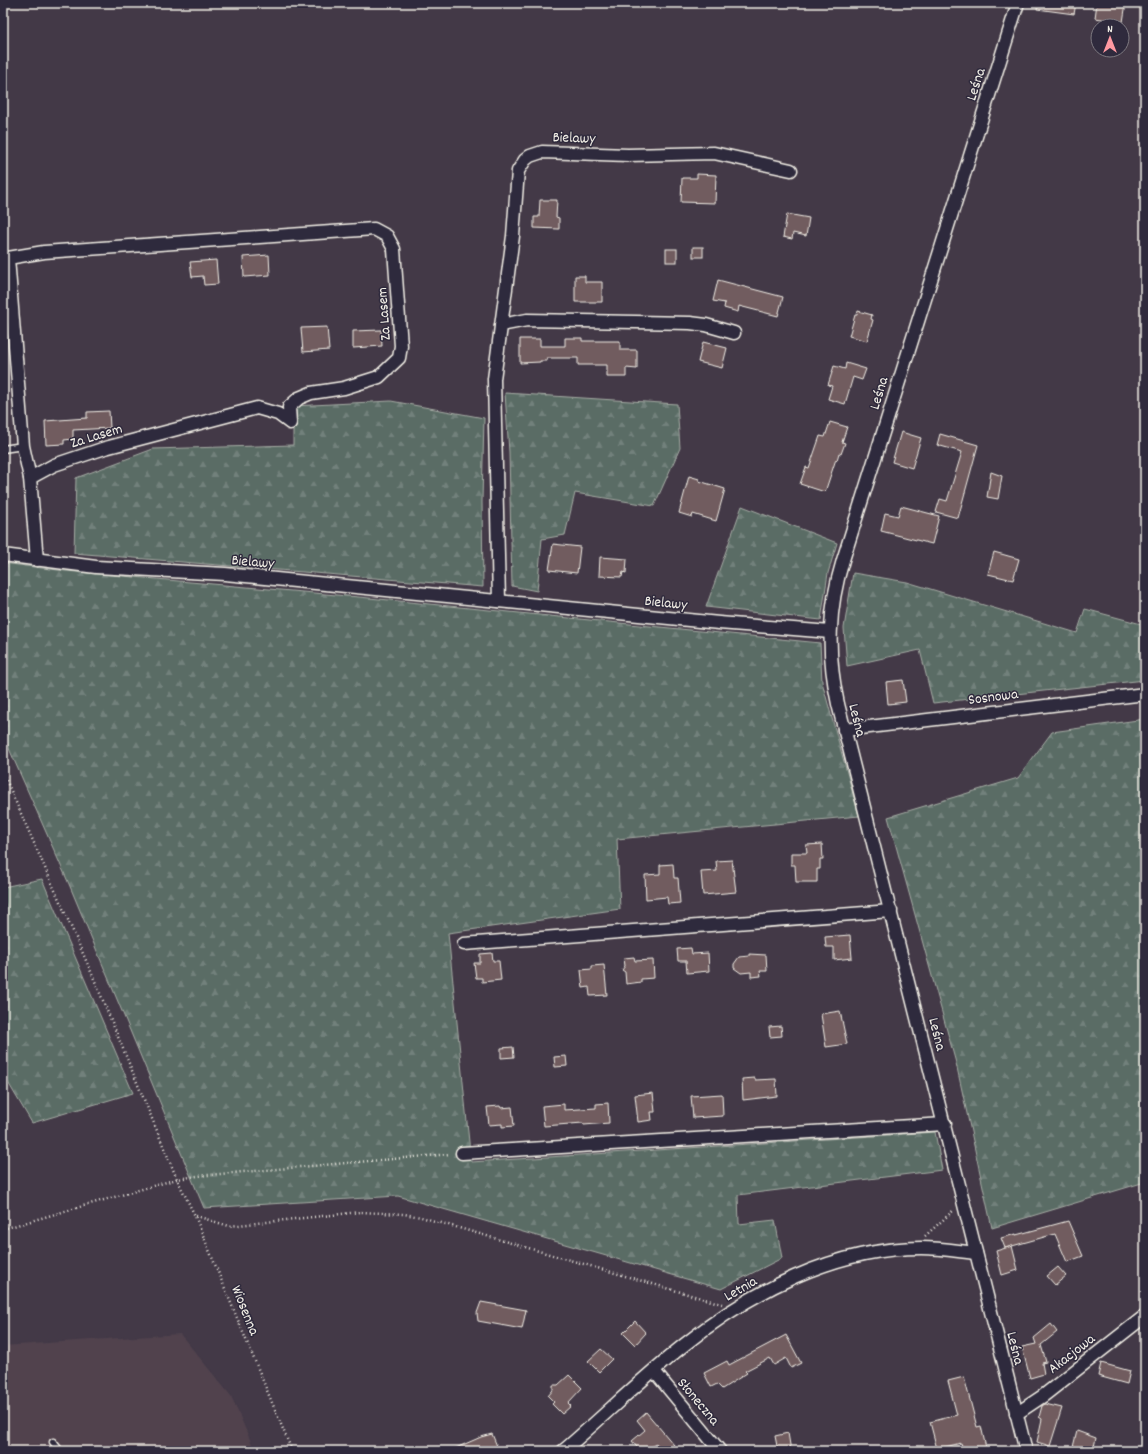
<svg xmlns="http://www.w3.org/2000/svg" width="1148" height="1454" font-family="Dekko,sans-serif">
	<defs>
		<pattern id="forest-firs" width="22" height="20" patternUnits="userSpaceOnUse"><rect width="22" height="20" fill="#5a6c65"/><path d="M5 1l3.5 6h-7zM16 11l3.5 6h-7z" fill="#72817b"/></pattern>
	</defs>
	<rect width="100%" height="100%" fill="#433947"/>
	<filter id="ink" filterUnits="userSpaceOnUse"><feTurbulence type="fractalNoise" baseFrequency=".025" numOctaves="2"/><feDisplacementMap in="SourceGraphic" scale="8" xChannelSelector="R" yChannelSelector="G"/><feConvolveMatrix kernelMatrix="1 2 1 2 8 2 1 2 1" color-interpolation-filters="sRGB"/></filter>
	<g filter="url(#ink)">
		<!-- built -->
		<path fill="#51434e" d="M180,1334l51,62 24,55h-252v-105z"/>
		<!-- forest -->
		<g fill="url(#forest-firs)" stroke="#a7aea6">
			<path d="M505,393l172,11 3,44 -26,58 -79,-13 -10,42 -23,4 -5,52 -25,-5 -3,-134z"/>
			<path d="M391,401l93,17 -2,83 1,86 -409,-34 2,-75 77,-29 140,-4v-39z"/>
			<path d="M742,506l95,37 -9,30 -7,47 -115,-13z"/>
			<path d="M3,563l63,8 293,26 461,46 2,39 37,134 -242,23 3,70 -172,24 23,229 464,-30 7,38 -204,25 1,29 36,-4 7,38 -61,31 -323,-93 -194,12 -135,-324 -66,-149z"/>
			<path d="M853,573l54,9 170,51 8,-24 60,16v55l-212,23 -13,-53 -73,16 -3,-38z"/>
			<path d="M1145,719v463l-153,46 -36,-165 -68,-246 130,-39 34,-46z"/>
			<path d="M42,879l91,214 -101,30 -29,-49v-187z"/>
		</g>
		<!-- building -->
		<g fill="#715b5f" stroke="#f4f1e8">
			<path d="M1038,3h38l-2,11 -37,-5z"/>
			<path d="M1097,3h29l-3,19 -28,-4z"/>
			<path d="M697,174l19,1 -1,28 -34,-1 1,-24h15z"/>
			<path d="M540,200h17l-1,17 3,1v11l-25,-1v-11h5z"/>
			<path d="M787,214l22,4 -3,18 -13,-3 -1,6 -9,-2z"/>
			<rect x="693" y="247" width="10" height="10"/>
			<rect x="666" y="249" width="11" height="13"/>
			<path d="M269,255l1,20 -26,2 -1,-20z"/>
			<path d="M216,260l2,24 -14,1 -1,-9 -11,1 -2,-15z"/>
			<path d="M575,276h10v6h17v20h-27z"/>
			<path d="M718,280l65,17 -5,19 -39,-10 -1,6 -14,-4 1,-5 -12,-2z"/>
			<path d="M858,311l14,4 -1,4 2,1 -6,21 -18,-5 6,-21h2z"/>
			<path d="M327,327l2,23 -26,2 -2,-24z"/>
			<path d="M381,330l1,16 -29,2v-17z"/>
			<path d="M565,338h17v3h38v9h17v19l-11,-1v9h-19v-12h-29v-7h-31v3h-7v1l-20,1v-24h20v7h25z"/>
			<path d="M703,342l24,6 -5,20 -24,-6z"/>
			<path d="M846,363l20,6 -4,11 -9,-3 -8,27 -17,-5 4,-13 -4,-1 6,-19 11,3z"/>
			<path d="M109,411l1,17 -37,2v9l-9,1v4l-18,1 -1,-24 42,-3v-6z"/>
			<path d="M830,422l17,5 -5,15 3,1 -4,11 -2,-1 -2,7 -1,-1 -11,33 -25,-8 6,-17 3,1 11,-32 5,1z"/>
			<path d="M901,432l20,6 -9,30 -20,-6z"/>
			<path d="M940,434l38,11 -20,73 -22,-6 4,-13 7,2 15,-49 -25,-7z"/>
			<path d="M991,472l11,4 -4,23 -11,-2z"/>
			<path d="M689,476l10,3v2l26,8 -9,32 -23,-7 -1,3 -13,-4z"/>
			<path d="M901,506l38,10 -7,28 -51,-13 4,-18 13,3z"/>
			<path d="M553,544l27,3 -3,26 -28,-3z"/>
			<path d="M994,552l25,7 -6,21 -25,-6z"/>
			<path d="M600,557l27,2 -1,14 -3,-1 -1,5 -23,-1z"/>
			<path d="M903,680l3,22 -18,2 -2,-22z"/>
			<path d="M822,844l1,15h-3v10h-3v13h-21l-1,-17h-4v-12h16l-1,-8z"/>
			<path d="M732,860l4,32 -33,3 -2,-23 16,-1 -1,-10z"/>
			<path d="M673,864l1,14h4l2,25 -12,1 -1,-7 -21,2 -1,-24 15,-1v-9z"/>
			<path d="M850,935l2,23 -18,2v-13h-8l-1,-10z"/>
			<path d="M691,948l1,6 16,-1 1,18 -22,2 -1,-12h-8l-1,-12z"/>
			<path d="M492,953l1,8h6l2,19 -19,2v-4h-6l-2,-15h6v-9z"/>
			<path d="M749,954l17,1 1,16h-7l1,5 -10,1v-5l-10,1 -7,-5v-4l5,-7 10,-1z"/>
			<path d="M634,957l1,4 18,-1 1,18 -13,1v3l-15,2 -1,-12 -3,-2 3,-4 -1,-8z"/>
			<path d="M604,965l3,30 -17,1 -1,-9 -6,1 -2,-18 11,-1v-3z"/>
			<path d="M840,1011l7,33 -21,3 -5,-33z"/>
			<path d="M781,1026l1,10 -12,1 -1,-10z"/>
			<path d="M513,1047l1,10 -13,1v-10z"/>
			<path d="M566,1056l1,10 -12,1 -1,-10z"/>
			<path d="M755,1078v2l21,-1 1,17 -34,4 -1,-21z"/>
			<path d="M653,1093l2,19h-4l1,8 -14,2 -3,-27z"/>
			<path d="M722,1094l1,22 -30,2 -2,-22z"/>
			<path d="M608,1103l1,20 -25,2 -1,-2 -39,3 -2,-20 22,-2v6l32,-2v-4z"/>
			<path d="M500,1106l1,2 11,-1 2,19 -12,1v-3l-13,1 -2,-18z"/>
			<path d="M1068,1221l15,35 -16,6 -12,-28 -50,14 -4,-10 15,-4v1z"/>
			<path d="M1012,1246l6,24 -16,5 -6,-24z"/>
			<path d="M1058,1267l8,9 -11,9 -8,-9z"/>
			<path d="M481,1302l45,8 -4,19 -44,-8 -1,-8z"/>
			<path d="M635,1321l11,12 -11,12 -12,-12z"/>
			<path d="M1051,1324l6,8 -16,13 5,17 -4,1 2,11 -14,4 -8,-31 14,-3 -2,-6z"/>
			<path d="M786,1335l15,28 -10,5 -5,-10 -12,7 -4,-7 -25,13 2,2 -25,16 -5,-5 -6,3 -7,-14 23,-12 2,4z"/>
			<path d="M601,1349l11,10 -13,13 -11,-11z"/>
			<path d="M1101,1363l29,8 -3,13 -29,-8z"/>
			<path d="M569,1375l13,13 -14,15 3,3 -9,8 -10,-10 2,-2 -6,-6 5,-6v-5h5z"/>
			<path d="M964,1377l13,50 4,-1 5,22 -13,3h-9l-3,-8 -24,6 -7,-27 27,-7 -9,-34z"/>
			<path d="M1045,1404l17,4 -12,38 -13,-4 5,-23 -3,-2 3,-11z"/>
			<path d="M646,1412l28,33 -7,6h-4l-7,-8 -9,8h-7l-8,-10 13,-11 -8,-10z"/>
			<path d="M1077,1431l19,7 -3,13h-21z"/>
			<path d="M788,1433l3,18h-13l-3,-15z"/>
			<path d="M492,1434l7,17h-50l32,-14z"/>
		</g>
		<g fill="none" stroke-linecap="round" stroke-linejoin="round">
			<defs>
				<g id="lane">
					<path d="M3,449l20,-3"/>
					<path d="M53,1442l7,9"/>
				</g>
				<g id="street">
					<path d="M1018,3l-175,557c-15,49 -16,94 -5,144l188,747"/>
					<path d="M3,259l5,-1 36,-6 330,-23 13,7 7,13 7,97 -2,12 -20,19 -35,11 -33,5 -12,5 -10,9 1,16 -12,-9 -21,-6 -152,40 -51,17 -24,13 -7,-32 -15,-188"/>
					<path d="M501,325l26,-5 163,3 16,2 28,8"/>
					<path d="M30,478l7,82"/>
					<path d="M3,555l93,12 129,7 494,49 111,9"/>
					<path d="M499,601l-5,-222 19,-143 5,-65 7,-11 5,-4 12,-4 86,3 86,-2 77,17"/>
					<path d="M844,730l301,-36"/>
					<path d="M464,944l427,-33"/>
					<path d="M462,1153l483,-29"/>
					<path d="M654,1371l66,80"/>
					<path d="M1016,1414l27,-18 102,-80"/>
					<path d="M563,1451c41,-35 79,-73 121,-106 66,-53 151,-97 237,-97 19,0 36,3 55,5"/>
				</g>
			</defs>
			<!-- lane casing -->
			<use href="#lane" stroke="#f4f1e8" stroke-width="9"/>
			<!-- street casing -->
			<use href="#street" stroke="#f4f1e8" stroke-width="15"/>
			<!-- path -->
			<g stroke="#f4f1e8" stroke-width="2.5" stroke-dasharray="1 3" stroke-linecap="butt">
				<path d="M3,773l89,201 85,205 18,37 97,235"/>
				<path d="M196,1216l33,10 131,-14 44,2 17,3 301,87"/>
				<path d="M3,1229l174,-50 20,-3 253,-22"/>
				<path d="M925,1236l29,-26"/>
			</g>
			<!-- lane -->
			<use href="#lane" stroke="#2f2a3d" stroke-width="6"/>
			<!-- street -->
			<use href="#street" stroke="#2f2a3d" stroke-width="12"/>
		</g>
	</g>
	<g text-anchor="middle" stroke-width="3" stroke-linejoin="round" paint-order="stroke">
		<!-- street labels -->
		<g font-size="15" fill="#f4f1e8" stroke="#2f2a3d">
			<text transform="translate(975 84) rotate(-72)" y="5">Leśna</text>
			<text transform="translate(574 137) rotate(2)" y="5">Bielawy</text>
			<text transform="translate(383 314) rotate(-94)" y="5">Za Lasem</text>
			<text transform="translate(878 393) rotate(-73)" y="5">Leśna</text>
			<text transform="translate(96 435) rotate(-17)" y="5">Za Lasem</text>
			<text transform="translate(253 561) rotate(5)" y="5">Bielawy</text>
			<text transform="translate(666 602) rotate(6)" y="5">Bielawy</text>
			<text transform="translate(993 696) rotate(-7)" y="5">Sosnowa</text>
			<text transform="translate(858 720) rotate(76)" y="5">Leśna</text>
			<text transform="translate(938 1034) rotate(76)" y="5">Leśna</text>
			<text transform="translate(740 1288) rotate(-30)" y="5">Letnia</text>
			<text transform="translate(246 1310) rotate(68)" y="5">Wiosenna</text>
			<text transform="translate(1016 1348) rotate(76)" y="5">Leśna</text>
			<text transform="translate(1071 1353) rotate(-38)" y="5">Akacjowa</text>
			<text transform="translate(699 1401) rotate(50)" y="5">Słoneczna</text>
		</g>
	</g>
	<!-- margin -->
	<rect width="1148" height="1454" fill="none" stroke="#2f2a3d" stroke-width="16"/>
	<rect x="8" y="8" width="1132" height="1438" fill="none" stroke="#f4f1e8" stroke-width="1.5" filter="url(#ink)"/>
	<!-- north arrow -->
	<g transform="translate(1110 38)"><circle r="19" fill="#2f2a3d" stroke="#7e7a81"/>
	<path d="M0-3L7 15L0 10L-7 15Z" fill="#ff9aa2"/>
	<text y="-6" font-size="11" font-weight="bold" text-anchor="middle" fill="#f4f1e8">N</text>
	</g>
</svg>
